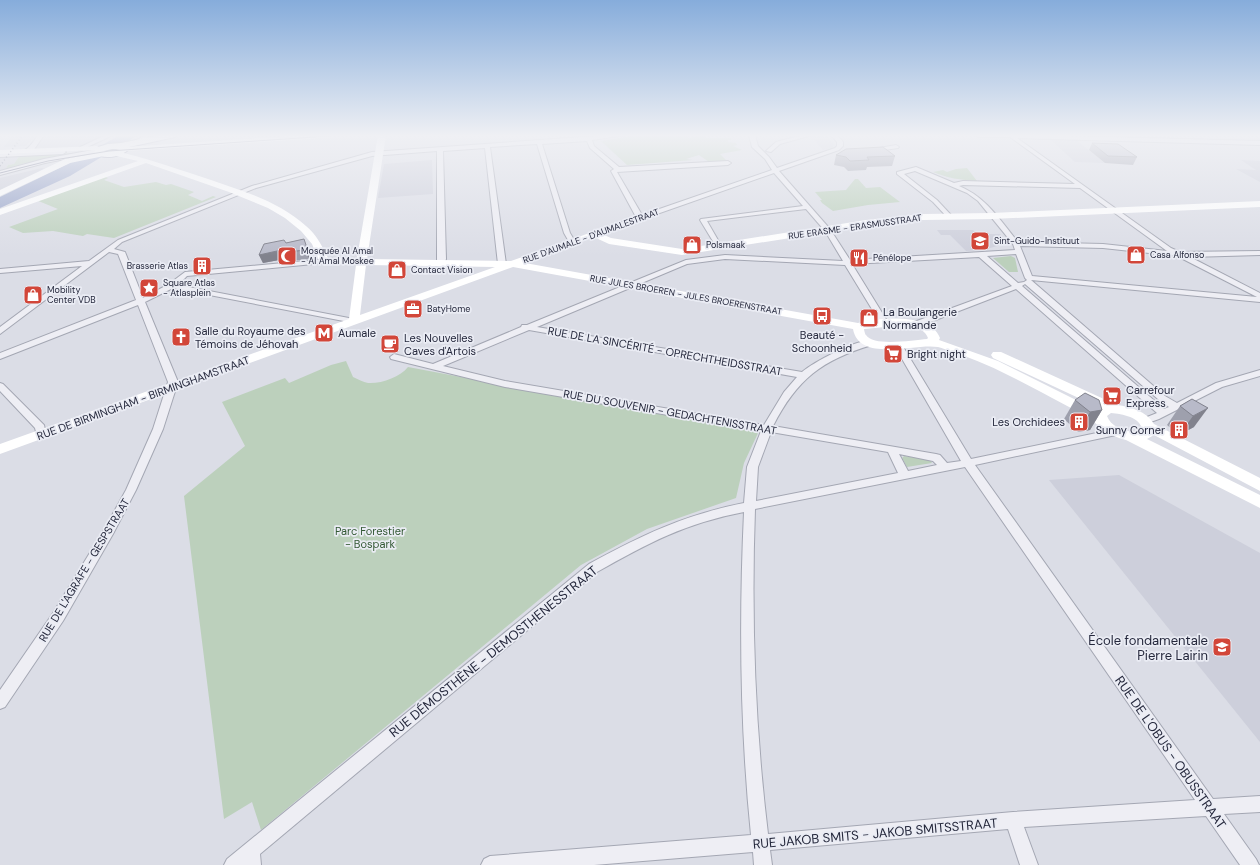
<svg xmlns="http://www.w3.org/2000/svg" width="1260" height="865" font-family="'DM Sans',sans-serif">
	<rect width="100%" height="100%" fill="#dbdde6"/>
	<!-- built -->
	<g fill="#cdcfdb">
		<path d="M13,135h23l-10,11 -22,1z"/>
		<path d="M44,135h62l-16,9 -17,4 -38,1z"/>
		<path d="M807,135h19l8,10 -2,3 -9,2 -11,-13z"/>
		<path d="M1050,139l26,1 29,23 -30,-1z"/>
		<path d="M20,155l-6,9 -6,1 -3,5h-5v-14z"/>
		<path d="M432,160l1,34 -55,4 6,-34z"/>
		<path d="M1241,160l19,1v21l-24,-13 20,1z"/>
		<path d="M42,168l4,1 -46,22v-13z"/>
		<path d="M937,230h36l4,4h23l8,9 -25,7 -17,1 -16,-16h-9z"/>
		<path d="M1119,475l141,78v189l-211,-262z"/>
	</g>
	<!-- green -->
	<g fill="#bcd0bc">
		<path d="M636,135l33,1 16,-1 4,3 13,-3 6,3h23v2h-3v2l8,1 1,2 -4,1 9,4 -22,4 7,7 -18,1 -10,-7 -13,4 7,1 -66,5 -26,-24z"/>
		<path d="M73,153l-1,1 -50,10 -17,6 3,-5 6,-1 6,-9z"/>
		<path d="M967,168l10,13c-16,-1 -30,-3 -44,-9l10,-2 4,2 9,-3z"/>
		<path d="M103,176l5,2 -4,2 20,7 32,-5 10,3 5,-1 23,8 -6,3 14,6 11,-5 3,1 -102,41 -27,-4 -4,2 -30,-5 -30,2 -14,-6 49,-18 -22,-9z"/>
		<path d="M855,179h3l8,9 14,-1 20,15 -32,3 -35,6 -11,-8 -2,-3h2l-7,-8 31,-2z"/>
		<path d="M1011,256l4,2 3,14h-9l-16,-14z"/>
		<path d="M346,361l7,16c5,2 10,5 15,6 13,1 32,-6 40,-16l216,41 135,23 -15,32 -8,35 -89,31 -66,36 -320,265 -9,-28 -28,17 -40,-323 61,-50 -23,-44 63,-24 4,5 42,-18z"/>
		<path d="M904,456l26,4 2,3 -25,4 -5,-9z"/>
	</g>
	<!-- water -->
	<path fill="#94a1c8" d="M120,135h18l-68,41 -70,32v-11l70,-34z"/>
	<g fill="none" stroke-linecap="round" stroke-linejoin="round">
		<defs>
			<g id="street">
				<path d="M38,135h6l-11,16 -2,1 32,-2 3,2 -3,2 -63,3v-4c23,-1 25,2 38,-18z"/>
				<path d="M106,135h7l-32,15 -5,-1z"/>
				<path d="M145,135h6l-10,7h-4v-2z"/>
				<path d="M610,135h15l-33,5 2,6 25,21 109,-6 3,2 -3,2 -111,7 25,43 130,-45 -7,-11 -13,-12 -3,-12h6l3,11 11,11 8,11 58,-20 2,-2v-4l-6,-7h6l6,7v4l-4,4 -60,21 51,58 20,31 165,-10 -2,-6 -35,-43 -11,-8 -52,-22 -11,3 33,26 15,16 -5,1 -14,-15 -36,-28v-2l19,-5 38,16 9,-2 112,3 -65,-47h-32l-3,-2h56l229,6v4l-243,-7 154,110 9,4 80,-1v4l-70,2 70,36v9l-229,-22 134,116 12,7 39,-20 44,-13v6l-38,11 -63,32 -14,5 -5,-3 2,-2 15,-6 -141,-124 -96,37h-6l-1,-2 1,-2 98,-36 -33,-29 -127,7 37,60 -4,2 -4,-2 -36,-59 -120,-6 -38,5 -150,63 265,45c12,-10 56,-34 70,-31l1,2 -1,2c-50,15 -75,34 -99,81l163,28 4,1 7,8 14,-2 -67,-116 1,-2h6l1,2 69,114 145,-30 4,1 1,2 -5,3 -141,30 238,334 47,-3v16l-36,2 32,45 3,6h-19l-34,-49 -182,11 14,38h-18l-12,-36 -238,21 2,15h-18l-1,-13 -159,13h-113l3,-6 6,-3 261,-21c-11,-107 -12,-216 -7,-323 -58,11 -96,31 -147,60l-337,282 1,11h-37l3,-6 362,-295c53,-29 95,-49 155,-61l3,-36 14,-36 -256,-44 -114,-28 -1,-2 4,-3 39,10 88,-37 1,-2h5l159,-65 39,-5 118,6 -18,-30 -19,-22 -99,12 15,26 -5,1 -17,-28 1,-1 102,-13 -29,-33 -177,62h-4v-2l43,-16 -25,-46 3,-2 -24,-21 -3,-7 -45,3 28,89 3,5 5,4 -3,2 -7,-4 -4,-7 -27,-89 -47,3 16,117 -4,2 -4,-2 -13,-116 -42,3 3,108 -2,6h-3l-4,-2v-112l-65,5 -116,32 -134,54 -8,7 11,3 18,46 26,-14 16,-12 142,-13v4h-3l-137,13 -9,9 176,34 4,2 -4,2 -181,-35 -28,14 33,80 -15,47 -27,61 -23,44 -50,87 -58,86 -5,2v-19l53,-77 52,-85 21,-38 27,-61 15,-47 -30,-77 -138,54v-6l136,-53 -18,-46 -9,-2 -109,82v-7l82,-61 -82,7v-4l89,-8 29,-21 134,-54 120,-34zM963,185l117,3 87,63 -64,-7 -85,-2c-18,-22 -32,-45 -59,-56zM1020,246l83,2 74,8 80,41 -225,-21zM1016,254l9,24 2,2 -3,2 1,2 134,116 10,7 -5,2 -142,-123 3,-2 -1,-2 -6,1 -31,-27zM529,330l268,47 -13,15 -20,33 -259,-44 -62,-15zM771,432l117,20 10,21 -142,28 2,-34zM899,454l34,7 4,4 -29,6zM965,467l230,333 -182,12 -245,22c-13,-107 -17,-217 -13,-325z"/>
				<path d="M803,135h9l-32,9 -9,8 -5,-1 10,-9z"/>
				<path d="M896,145l3,2 -1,1 -27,4 -3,-2z"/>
				<path d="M98,149l3,2 -1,1 -55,11 -45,12v-4l44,-12z"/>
				<path d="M0,383l3,1 41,41 2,9 -1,2h-8l-2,-8 -35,-37z"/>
			</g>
			<path id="primary" d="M161,135h15l-1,2 -46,10 1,1c-8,9 -27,13 -36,4l4,-5 10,-3 13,-1zM112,149h8l-8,2h-8z"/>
		</defs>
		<!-- street casing -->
		<use href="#street" stroke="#a4a7b3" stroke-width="2"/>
		<!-- primary casing -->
		<use href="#primary" stroke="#9a9eb2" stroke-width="2"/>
		<!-- street -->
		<use href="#street" fill="#eeeef4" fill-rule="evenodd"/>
		<!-- secondary -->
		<g fill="#fff" fill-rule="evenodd">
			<path d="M304,135h36l-4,2 -211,14 -4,-2 4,-2z"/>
			<path d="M378,135h8l-19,124 144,2 84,-30 16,7 71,11 184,-29 57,-6 69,-1 268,-12v6l-268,12 -69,1 -57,6 -184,29 -73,-11 -15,-7 -69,26 333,60c21,-5 72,-11 82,15l-1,2 59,21 98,49 4,-2 -107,-50 -2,-3 2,-3h8l116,53c14,2 29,6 37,19l106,54v13l-106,-56 -7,4 113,56v13l-134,-68c-20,-5 -26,-15 -42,-25 -14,-8 -29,-15 -43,-23 -29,-15 -58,-31 -89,-40 -5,-2 -9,-4 -14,-5 -23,-4 -79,16 -85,-18l-340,-62 -513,187v-10l349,-125 7,-54 -36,-2 -8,-19 -11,-13 -16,-13 -17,-10 -39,-16 -83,-29 -146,52v-6l138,-48 -26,-6v-4h3c29,6 56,16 84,25 37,13 77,23 107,50 10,8 16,20 22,32h29zM366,265l129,2 -135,48zM896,326c12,1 27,-1 32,12l-1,1c-13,1 -54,8 -61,-4 -1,0 -2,-6 -2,-6zM1111,413c11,1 30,4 31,17 -11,5 -31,-2 -35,-14z"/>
			<path d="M97,146l4,2 -1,2 -100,4v-4z"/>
			<path d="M101,152h3v4l-34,7 -70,33v-6l65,-31z"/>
		</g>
		<!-- primary -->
		<use href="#primary" fill="#fff" fill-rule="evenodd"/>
		<!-- tram -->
		<path stroke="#747890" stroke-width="1" d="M0,173l48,-12 61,-10 235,-16"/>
		<!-- rail -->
		<path stroke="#747890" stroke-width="1.5" stroke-dasharray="1 2.5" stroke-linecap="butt" d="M0,166l23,-31"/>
	</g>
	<!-- wall -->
	<g fill="#9ea0ad">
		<path d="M1092,143l45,14 -4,8 -28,-2 -16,-13z"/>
		<path d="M836,155l59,1 -3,10 -25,1 -1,3 -18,1 -4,-4 -10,-2z"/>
		<path d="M304,239l5,15v5l-18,2 -1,-3 -27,5 -4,-8 27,-12z"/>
		<path d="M1192,399l2,28 -15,8 -12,-10 13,-19z"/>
		<path d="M1075,400l27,10 -12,20 -12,2 -14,-13z"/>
	</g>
	<!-- shaded-wall -->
	<g fill="#81828d">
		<path d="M306,245l3,9v5l-4,-9z"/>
		<path d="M286,249l4,9 -27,5 -4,-8z"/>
		<path d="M1208,408l-14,19 -15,8 14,-19z"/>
		<path d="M1102,410l-12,20 -12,2 12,-20z"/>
	</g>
	<!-- building -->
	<g fill="#b8bac9" stroke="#81828d">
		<path d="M1092,143l26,1 19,13 -29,-1z"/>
		<path d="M883,147l12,9 -28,1 2,3 -19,1 -4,-4 -10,-2 10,-6z"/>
		<path d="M304,239l2,6 -1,5 -17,2 -2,-3 -27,6 5,-11 20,-4 2,3z"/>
		<path d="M1085,393l14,7 3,10 -12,2 -15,-12z"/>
		<path d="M1192,399l16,9 -15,8 -13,-10z"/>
	</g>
	<!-- sky -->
	<linearGradient id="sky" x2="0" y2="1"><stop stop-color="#86acdb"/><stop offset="0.53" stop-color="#eff0f4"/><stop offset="1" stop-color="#eff0f4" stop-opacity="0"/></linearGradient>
	<rect width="1260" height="256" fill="url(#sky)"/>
	<!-- icons -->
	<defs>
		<symbol id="school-square" viewBox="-11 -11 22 22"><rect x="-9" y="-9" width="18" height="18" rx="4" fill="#d24639" stroke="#eaecf4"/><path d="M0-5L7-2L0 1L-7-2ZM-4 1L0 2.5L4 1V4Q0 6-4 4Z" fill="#fff"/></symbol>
		<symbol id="shop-square" viewBox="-11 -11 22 22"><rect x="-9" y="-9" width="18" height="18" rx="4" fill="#d24639" stroke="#eaecf4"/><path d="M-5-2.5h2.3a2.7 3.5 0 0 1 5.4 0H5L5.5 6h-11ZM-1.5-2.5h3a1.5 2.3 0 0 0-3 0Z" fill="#fff"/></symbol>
		<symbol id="mosque-square" viewBox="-11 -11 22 22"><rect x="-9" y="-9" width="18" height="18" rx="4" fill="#d24639" stroke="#eaecf4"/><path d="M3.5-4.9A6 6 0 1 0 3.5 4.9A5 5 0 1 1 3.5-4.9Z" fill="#fff"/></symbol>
		<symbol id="restaurant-square" viewBox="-11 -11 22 22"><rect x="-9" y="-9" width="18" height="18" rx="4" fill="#d24639" stroke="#eaecf4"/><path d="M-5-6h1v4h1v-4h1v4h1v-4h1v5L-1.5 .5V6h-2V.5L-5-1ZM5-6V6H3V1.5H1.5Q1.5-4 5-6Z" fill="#fff"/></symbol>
		<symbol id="building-square" viewBox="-11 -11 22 22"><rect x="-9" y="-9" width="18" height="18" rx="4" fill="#d24639" stroke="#eaecf4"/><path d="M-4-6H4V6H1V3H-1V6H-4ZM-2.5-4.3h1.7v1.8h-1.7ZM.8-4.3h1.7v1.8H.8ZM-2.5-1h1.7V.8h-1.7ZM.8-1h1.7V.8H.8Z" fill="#fff"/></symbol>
		<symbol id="sight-square" viewBox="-11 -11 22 22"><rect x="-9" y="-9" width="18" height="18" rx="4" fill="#d24639" stroke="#eaecf4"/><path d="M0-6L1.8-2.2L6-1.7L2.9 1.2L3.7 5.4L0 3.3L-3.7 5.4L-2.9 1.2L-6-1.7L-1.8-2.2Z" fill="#fff"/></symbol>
		<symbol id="office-square" viewBox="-11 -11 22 22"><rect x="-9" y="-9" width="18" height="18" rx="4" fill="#d24639" stroke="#eaecf4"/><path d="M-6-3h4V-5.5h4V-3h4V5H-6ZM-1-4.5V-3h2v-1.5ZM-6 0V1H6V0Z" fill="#fff"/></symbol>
		<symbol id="bus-square" viewBox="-11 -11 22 22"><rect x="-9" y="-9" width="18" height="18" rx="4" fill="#d24639" stroke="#eaecf4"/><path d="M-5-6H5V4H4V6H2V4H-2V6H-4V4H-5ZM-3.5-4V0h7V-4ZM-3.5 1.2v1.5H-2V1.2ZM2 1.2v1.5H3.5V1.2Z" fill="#fff"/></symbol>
		<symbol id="metro-square" viewBox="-11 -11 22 22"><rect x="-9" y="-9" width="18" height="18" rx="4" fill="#d24639" stroke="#eaecf4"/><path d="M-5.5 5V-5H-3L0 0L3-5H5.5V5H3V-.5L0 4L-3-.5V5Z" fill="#fff"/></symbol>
		<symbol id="church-square" viewBox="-11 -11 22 22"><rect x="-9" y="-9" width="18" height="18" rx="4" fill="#d24639" stroke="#eaecf4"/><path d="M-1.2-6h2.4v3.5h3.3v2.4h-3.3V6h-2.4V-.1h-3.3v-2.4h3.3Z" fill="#fff"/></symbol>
		<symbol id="cafe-square" viewBox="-11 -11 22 22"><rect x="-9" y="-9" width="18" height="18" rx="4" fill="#d24639" stroke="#eaecf4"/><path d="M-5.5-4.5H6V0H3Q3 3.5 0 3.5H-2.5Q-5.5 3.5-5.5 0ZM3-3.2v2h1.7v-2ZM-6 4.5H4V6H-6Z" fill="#fff"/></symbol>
		<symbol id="supermarket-square" viewBox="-11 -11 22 22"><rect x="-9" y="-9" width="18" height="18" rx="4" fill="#d24639" stroke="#eaecf4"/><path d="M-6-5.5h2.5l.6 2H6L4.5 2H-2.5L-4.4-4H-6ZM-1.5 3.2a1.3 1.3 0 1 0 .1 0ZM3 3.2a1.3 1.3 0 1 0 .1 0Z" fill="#fff"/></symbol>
	</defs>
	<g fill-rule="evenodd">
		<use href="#school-square" x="969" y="230" width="22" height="22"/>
		<use href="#shop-square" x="681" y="234" width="22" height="22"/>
		<use href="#shop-square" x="1125" y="244" width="22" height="22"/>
		<use href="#mosque-square" x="276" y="245" width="22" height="22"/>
		<use href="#restaurant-square" x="848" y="247" width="22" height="22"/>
		<use href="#building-square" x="191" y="255" width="22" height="22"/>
		<use href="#shop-square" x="386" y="259" width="22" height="22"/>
		<use href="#sight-square" x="138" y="277" width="22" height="22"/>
		<use href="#shop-square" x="22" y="284" width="22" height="22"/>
		<use href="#office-square" x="402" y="298" width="22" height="22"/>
		<use href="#bus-square" x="811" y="305" width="22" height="22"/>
		<use href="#shop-square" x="858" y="307" width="22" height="22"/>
		<use href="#metro-square" x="313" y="322" width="22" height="22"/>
		<use href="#church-square" x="170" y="326" width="22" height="22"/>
		<use href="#cafe-square" x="379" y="333" width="22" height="22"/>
		<use href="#supermarket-square" x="882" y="343" width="22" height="22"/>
		<use href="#supermarket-square" x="1101" y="385" width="22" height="22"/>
		<use href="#building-square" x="1068" y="411" width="22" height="22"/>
		<use href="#building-square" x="1168" y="419" width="22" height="22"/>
		<use href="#school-square" x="1211" y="636" width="22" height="22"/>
	</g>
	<g text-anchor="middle" stroke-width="3.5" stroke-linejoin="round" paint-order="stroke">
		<!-- far-street labels -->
		<g font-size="9" fill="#25283c" stroke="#eaecf4">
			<text transform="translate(855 227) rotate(-8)" y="3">RUE ERASME - ERASMUSSTRAAT</text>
			<text transform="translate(591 236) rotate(-20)" y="3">RUE D'AUMALE - D'AUMALESTRAAT</text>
			<text transform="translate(686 295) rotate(10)" y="3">RUE JULES BROEREN - JULES BROERENSTRAAT</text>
		</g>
		<!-- far-poi labels -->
		<g font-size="9" fill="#25283c" stroke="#eaecf4" text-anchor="start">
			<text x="994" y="244">Sint-Guido-Instituut</text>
			<text x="706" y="248">Polsmaak</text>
			<text x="301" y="254">Mosquée Al Amal<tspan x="301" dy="10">- Al Amal Moskee</tspan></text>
			<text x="1150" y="258">Casa Alfonso</text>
			<text x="873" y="261">Pénélope</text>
			<text x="188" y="269" text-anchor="end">Brasserie Atlas</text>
			<text x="411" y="273">Contact Vision</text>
			<text x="163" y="286">Square Atlas<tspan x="163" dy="10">- Atlasplein</tspan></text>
			<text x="47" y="293">Mobility<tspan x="47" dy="10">Center VDB</tspan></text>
			<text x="427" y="312">BatyHome</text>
		</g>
		<!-- poi labels -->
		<g font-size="11" fill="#25283c" stroke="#eaecf4" text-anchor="start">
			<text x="883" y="316">La Boulangerie<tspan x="883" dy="13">Normande</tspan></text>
			<text x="195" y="335">Salle du Royaume des<tspan x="195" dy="13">Témoins de Jéhovah</tspan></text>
			<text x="338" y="337">Aumale</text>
			<text x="822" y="339" text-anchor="middle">Beauté -<tspan x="822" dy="13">Schoonheid</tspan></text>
			<text x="404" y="342">Les Nouvelles<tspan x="404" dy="13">Caves d'Artois</tspan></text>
			<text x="907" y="358">Bright night</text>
			<text x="1126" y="394">Carrefour<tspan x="1126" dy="13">Express</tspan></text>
			<text x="1065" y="426" text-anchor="end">Les Orchidees</text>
			<text x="1165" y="434" text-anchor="end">Sunny Corner</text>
		</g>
		<!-- street labels -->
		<g font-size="11" fill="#25283c" stroke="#eaecf4">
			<text transform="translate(665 351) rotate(10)" y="4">RUE DE LA SINCÉRITÉ - OPRECHTHEIDSSTRAAT</text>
			<text transform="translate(143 398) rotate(-20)" y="4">RUE DE BIRMINGHAM - BIRMINGHAMSTRAAT</text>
			<text transform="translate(670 412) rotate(10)" y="4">RUE DU SOUVENIR - GEDACHTENISSTRAAT</text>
			<text transform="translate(84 570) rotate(-59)" y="4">RUE DE L'AGRAFE - GESPSTRAAT</text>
		</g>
		<!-- park labels -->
		<g font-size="11" fill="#325833" stroke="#eaecf4">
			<text x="370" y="535">Parc Forestier<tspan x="370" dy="13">- Bospark</tspan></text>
		</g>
		<!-- near-poi labels -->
		<g font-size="13" fill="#25283c" stroke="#eaecf4" text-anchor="end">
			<text x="1208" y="645">École fondamentale<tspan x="1208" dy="15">Pierre Lairin</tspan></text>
		</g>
		<!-- near-street labels -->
		<g font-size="13" fill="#25283c" stroke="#eaecf4">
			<text transform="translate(493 651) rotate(-39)" y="5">RUE DÉMOSTHÈNE - DEMOSTHENESSTRAAT</text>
			<text transform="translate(1171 752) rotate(55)" y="5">RUE DE L'OBUS - OBUSSTRAAT</text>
			<text transform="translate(875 833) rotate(-5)" y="5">RUE JAKOB SMITS - JAKOB SMITSSTRAAT</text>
		</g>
	</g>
</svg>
